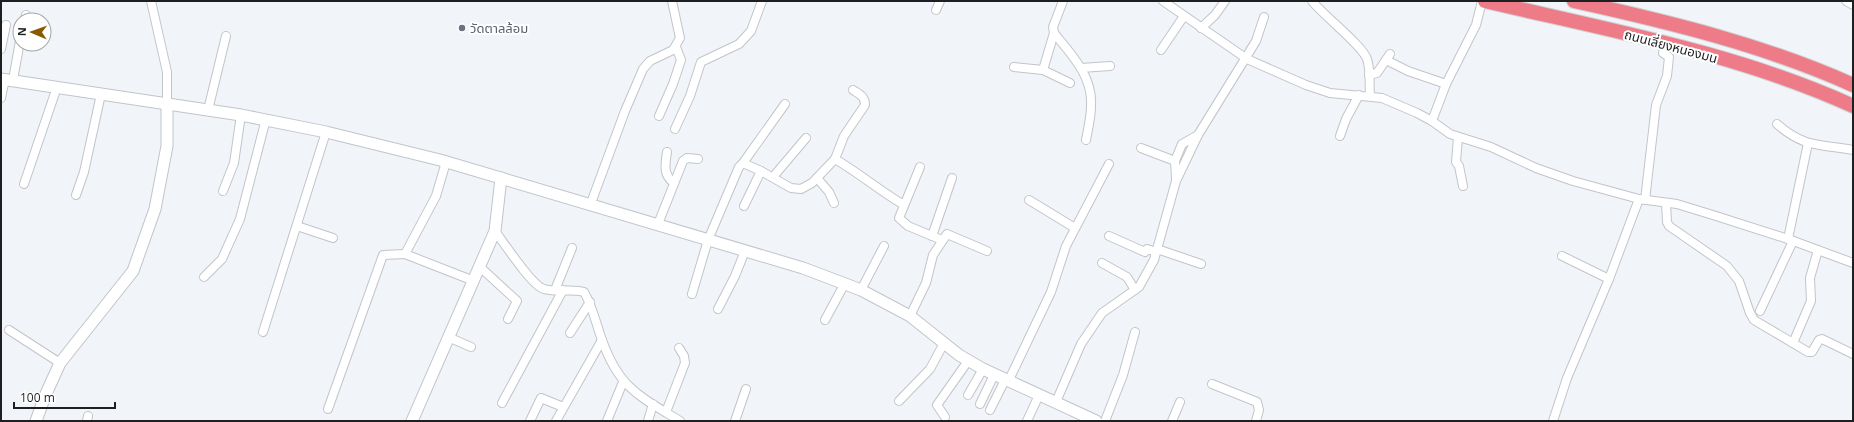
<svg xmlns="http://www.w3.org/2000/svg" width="1854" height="422" font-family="'Open Sans','Noto Sans Thai',sans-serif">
	<rect width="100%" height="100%" fill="#f1f5fa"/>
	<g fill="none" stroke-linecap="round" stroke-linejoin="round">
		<defs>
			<g id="street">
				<path d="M151,1l16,71v31"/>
				<path d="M1063,1l-10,26 1,6c17,21 39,43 37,73 0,11 -3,23 -5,34"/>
				<path d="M1163,1l84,58 59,26 24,8 52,5 35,15 15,8 18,13 41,13 45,21 37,13 66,18 38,5 39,12 72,23 65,24"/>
				<path d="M1312,1c12,15 51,45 55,58 4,11 2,26 3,37"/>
				<path d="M1846,1l7,4"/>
				<path d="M936,10l4,-9"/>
				<path d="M25,20l1,-5"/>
				<path d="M1201,28l14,-13 10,-14"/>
				<path d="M1,49l5,-24"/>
				<path d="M1161,50l23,-34"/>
				<path d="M1386,60l22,11 38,13"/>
				<path d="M1014,67l29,3 27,13"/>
				<path d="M1081,68l29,-2"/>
				<path d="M1043,70l11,-37"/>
				<path d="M1369,75l8,-2 13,-19"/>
				<path d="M13,80l7,-39"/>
				<path d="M1,98l4,-19"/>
				<path d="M208,110l18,-74"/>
				<path d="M659,116l14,-32 8,-24 -5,-13"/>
				<path d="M1432,121l14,-37 30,-59 6,-24"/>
				<path d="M1777,124c27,24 43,20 76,26"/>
				<path d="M675,129l15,-33 11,-34 38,-18 12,-13 11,-30"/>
				<path d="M1340,136l6,-17 13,-24"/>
				<path d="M1458,137l-2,25 3,4 4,20"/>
				<path d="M1141,148l34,13"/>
				<path d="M667,152c-2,13 -4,23 7,31"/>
				<path d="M835,159l9,-23 21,-31c0,-9 -6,-11 -12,-15"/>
				<path d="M743,163l42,-59"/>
				<path d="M920,167l-21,51 9,8 34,14"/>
				<path d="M773,177l33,-39"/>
				<path d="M817,178l12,14 5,11"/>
				<path d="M1176,179l-1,-18 7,-17 16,-9"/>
				<path d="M24,184l33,-97"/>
				<path d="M223,191l11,-28 7,-48"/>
				<path d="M76,195l8,-23 17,-78"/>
				<path d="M1029,200l46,28"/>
				<path d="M1645,200l11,-95 11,-29 2,-19 -6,-4 2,-9"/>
				<path d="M591,203l34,-92 18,-42 7,-8 23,-11 7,-12 -8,-37"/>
				<path d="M1666,203l1,19 2,4 58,40 12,15 11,32 4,7 54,32h4l7,-12 3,-1 31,15"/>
				<path d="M744,206l17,-35"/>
				<path d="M658,224l25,-63 4,-3 11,1"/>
				<path d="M297,226l36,12"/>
				<path d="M495,231c9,12 37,55 49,58 13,4 27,-1 40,3 9,15 12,32 18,48 17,48 37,56 78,81"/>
				<path d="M932,236l20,-58"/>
				<path d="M1109,236l36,16 2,-3 9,3"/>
				<path d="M1788,239l20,-96"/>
				<path d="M1157,249l44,15"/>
				<path d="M405,254l69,27"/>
				<path d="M1562,256l47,23"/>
				<path d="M1102,263l25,14 8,13"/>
				<path d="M480,267l37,34 -9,18"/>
				<path d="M204,277l18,-18 18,-40 26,-100"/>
				<path d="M555,290l17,-42"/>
				<path d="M861,290l23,-44"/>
				<path d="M692,294l16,-54 31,-73 4,-4 18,8 30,17 10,1 11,-6 23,-24c24,14 45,32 69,46"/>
				<path d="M718,309l17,-33 10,-25"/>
				<path d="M1760,311l33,-70"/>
				<path d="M910,316l16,-33 7,-28 14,-21 40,17"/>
				<path d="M825,320l20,-37"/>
				<path d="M9,330l51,33"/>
				<path d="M263,332l63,-200"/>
				<path d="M570,333l20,-31"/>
				<path d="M448,337l23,10"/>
				<path d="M1793,343l18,-42 -1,-23 8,-28"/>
				<path d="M1008,382l43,-90 15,-46 43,-82"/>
				<path d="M1212,384l45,18 2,8 -3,11"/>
				<path d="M968,395l15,-26"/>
				<path d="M899,401l31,-32 14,-26"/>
				<path d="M1056,402l25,-58 21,-31 37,-26 15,-27 22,-79 22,-46 58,-94 8,-24"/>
				<path d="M502,403l61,-113"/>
				<path d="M980,404l14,-29"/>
				<path d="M328,409l55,-154 22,-1 31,-58 10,-34"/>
				<path d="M990,410l15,-30"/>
				<path d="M666,412l19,-49 -1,-7 -5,-8"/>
				<path d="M945,417l-8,-12 31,-44"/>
				<path d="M87,421l1,-5"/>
				<path d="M530,421l11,-23 22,9"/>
				<path d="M556,421l46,-81"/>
				<path d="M607,421l16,-39"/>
				<path d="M648,421l5,-17"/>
				<path d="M735,421l11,-32"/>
				<path d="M1027,421l12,-26"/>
				<path d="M1105,421l18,-46 12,-43"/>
				<path d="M1172,421l8,-19"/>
				<path d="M1553,421l14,-43 42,-99 30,-80"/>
			</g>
			<g id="secondary">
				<path d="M1,79l240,36 85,17 114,28 363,108 58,22 49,26 49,39 24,14 113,52"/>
				<path d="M36,421l9,-25 15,-33 73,-92 22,-62 12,-63v-43"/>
				<path d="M412,421l83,-190 6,-53"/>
			</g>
			<g id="highway">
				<path d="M1485,1c123,29 252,52 368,105"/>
				<path d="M1574,1c95,21 190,44 279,84"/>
			</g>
		</defs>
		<!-- street casing -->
		<use href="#street" stroke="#c1c5c9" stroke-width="10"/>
		<!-- secondary casing -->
		<use href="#secondary" stroke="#c1c5c9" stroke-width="13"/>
		<!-- highway casing -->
		<use href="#highway" stroke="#d2d2d3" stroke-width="16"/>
		<!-- street -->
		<use href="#street" stroke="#fff" stroke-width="8"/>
		<!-- secondary -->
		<use href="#secondary" stroke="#fff" stroke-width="11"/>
		<!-- highway -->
		<use href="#highway" stroke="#ee7c88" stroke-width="14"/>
	</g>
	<!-- markers -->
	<circle fill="#6b7280" stroke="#fff" stroke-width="1.5" cx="462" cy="28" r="4"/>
	<g text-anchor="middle" stroke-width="4" stroke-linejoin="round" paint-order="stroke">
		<!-- worship labels -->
		<g font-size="13" fill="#5b616d" stroke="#fff" text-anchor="start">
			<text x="470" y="33">วัดตาลล้อม</text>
		</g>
		<!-- street labels -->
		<g font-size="13" fill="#1e1f21" stroke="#fff">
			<text transform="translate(1671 46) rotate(15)" y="5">ถนนเลี่ยงหนองมน</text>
		</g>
	</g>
	<!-- border -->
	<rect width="1854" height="422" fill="none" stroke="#1e1f21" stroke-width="4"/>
	<!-- north arrow -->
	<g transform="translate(32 32) rotate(272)"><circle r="19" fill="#ffffff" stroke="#a5a5a6"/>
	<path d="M0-3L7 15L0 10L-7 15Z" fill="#895a00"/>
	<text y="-6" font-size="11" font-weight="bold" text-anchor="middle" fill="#1e1f21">N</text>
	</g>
	<!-- scale -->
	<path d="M14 402v6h101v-6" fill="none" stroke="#1e1f21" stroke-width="2"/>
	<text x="20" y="402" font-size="12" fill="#1e1f21" stroke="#ffffff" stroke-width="3" paint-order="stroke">100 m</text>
</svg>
